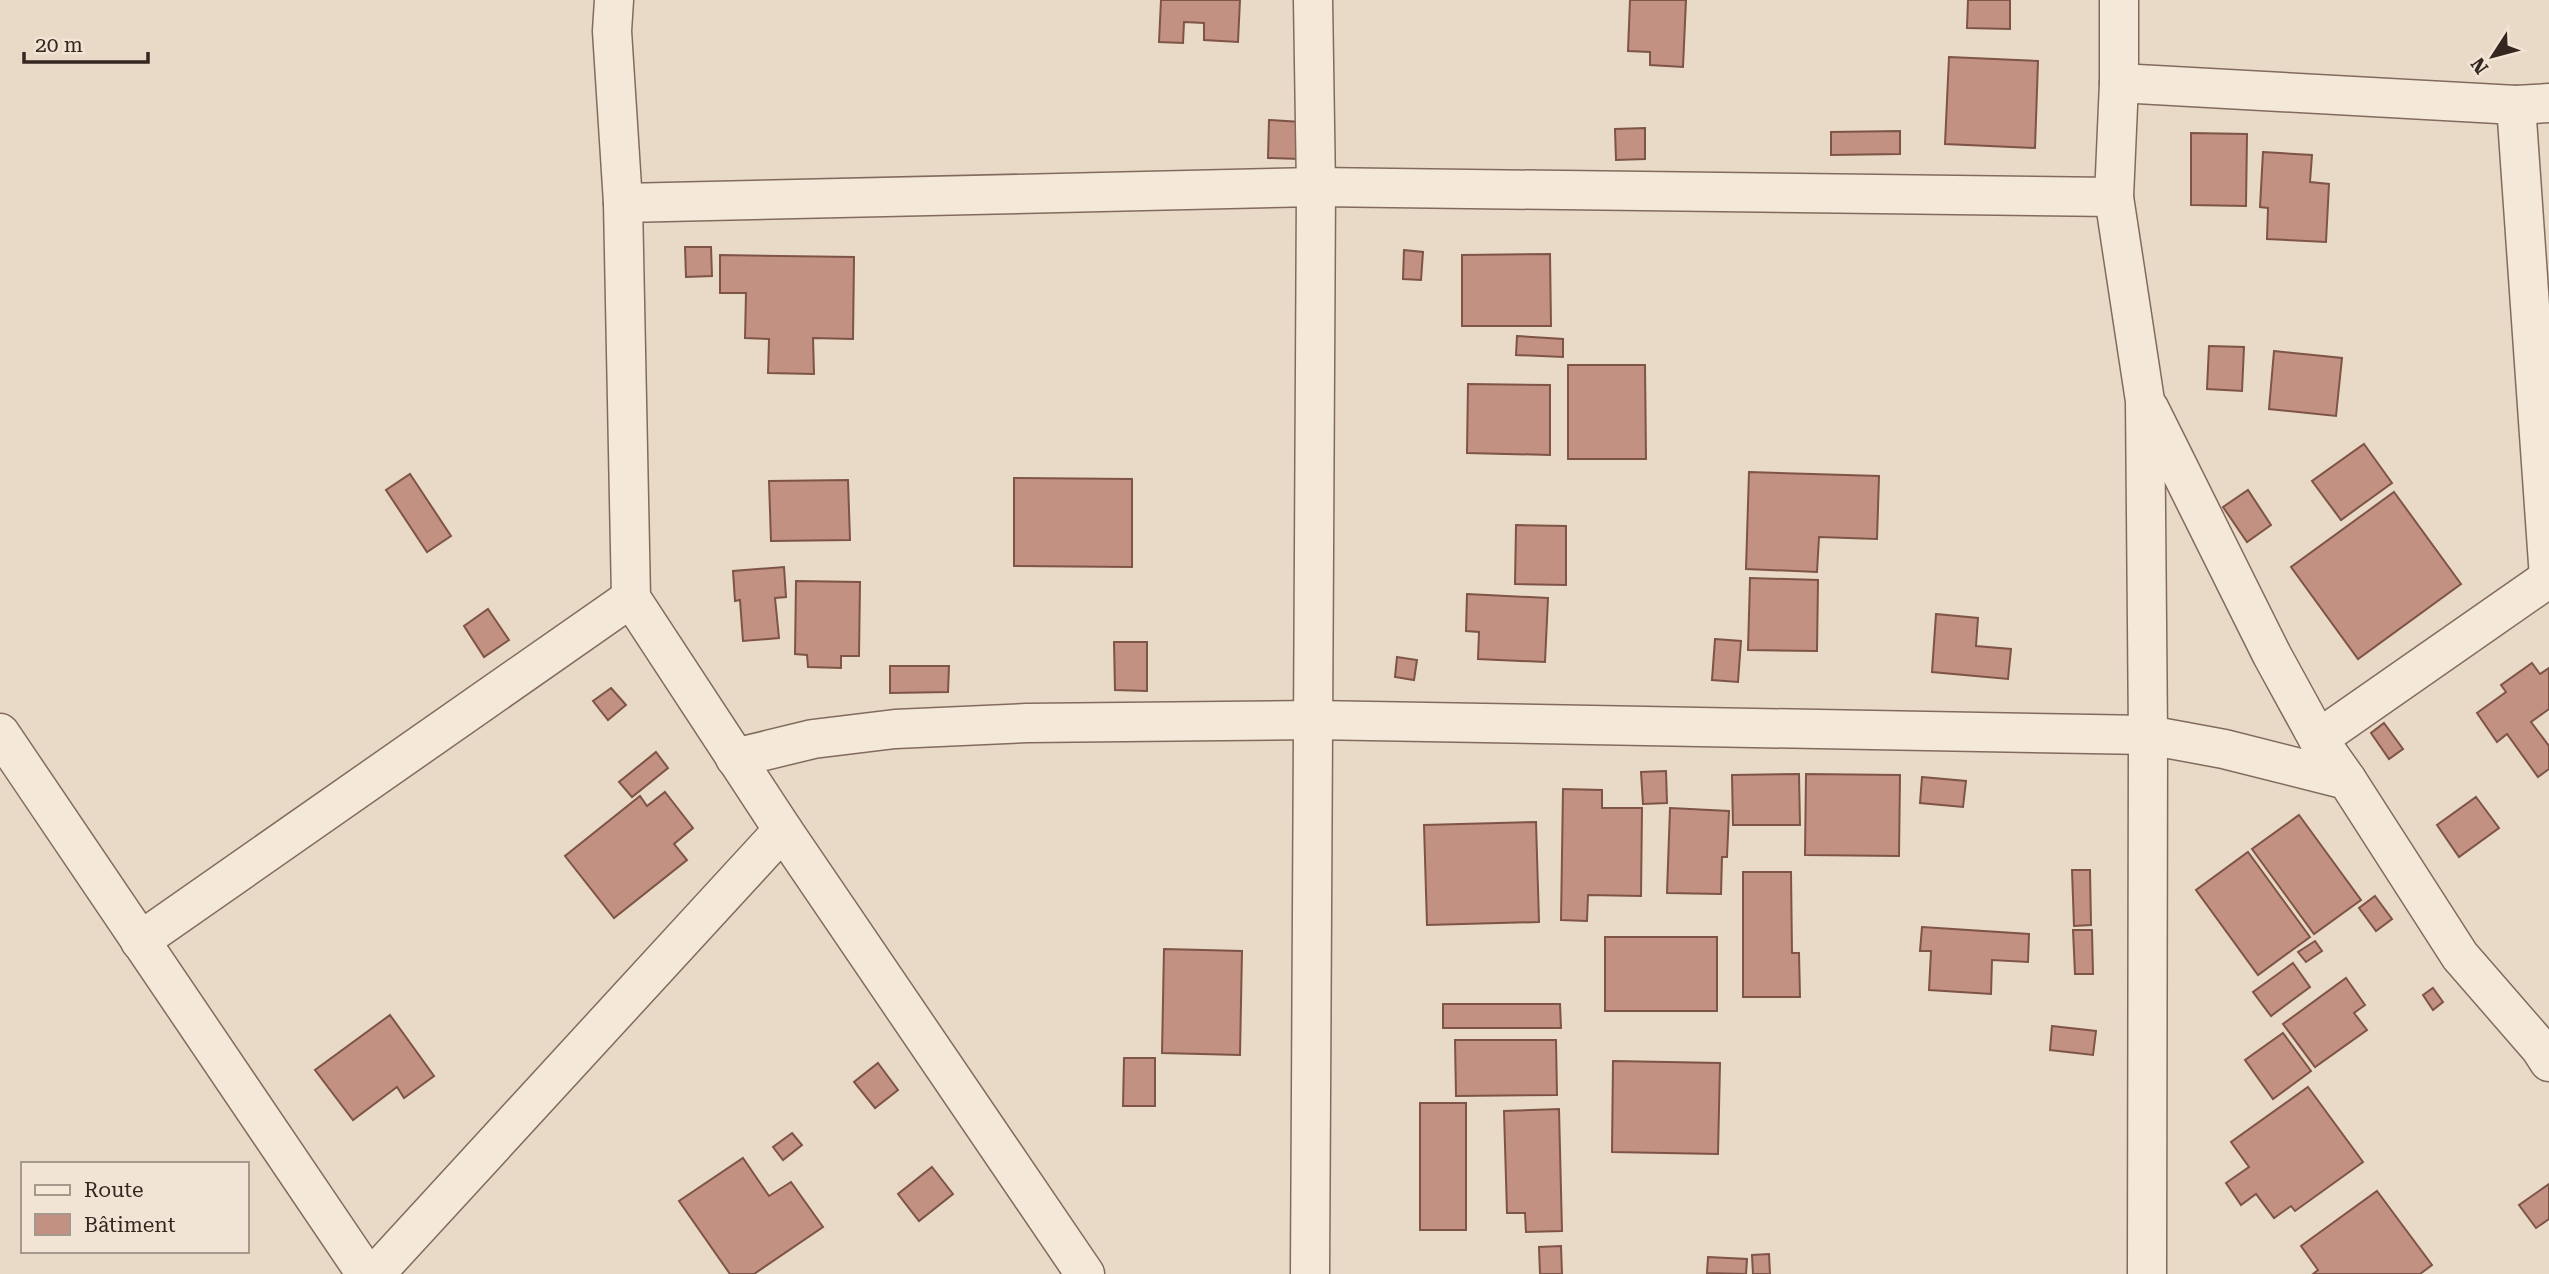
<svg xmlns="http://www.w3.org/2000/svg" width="2549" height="1274" font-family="'Roboto Serif',serif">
	<rect width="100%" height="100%" fill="#e9d9c7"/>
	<!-- building -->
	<g fill="#c29181" stroke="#7e5447" stroke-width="2">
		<path d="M1161,0h79l-2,42 -34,-2v-17l-20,-1 -1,21 -24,-1z"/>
		<path d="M1630,0h56l-3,67 -33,-2v-13l-22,-1z"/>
		<path d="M1968,0h42v29l-43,-1z"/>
		<path d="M1949,57l89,4 -3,87 -90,-4z"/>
		<path d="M1269,120l32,2 -1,37 -32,-1z"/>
		<path d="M1645,128v31l-29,1 -1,-31z"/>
		<path d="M1900,131v23l-69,1v-23z"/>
		<path d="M2191,133l56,1 -1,72 -55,-1z"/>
		<path d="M2263,152l49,3 -2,27 19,2 -3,58 -59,-3 1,-31 -8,-1z"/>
		<path d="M685,247h26l1,29 -26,1z"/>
		<path d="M1404,250l19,2 -2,28 -18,-1z"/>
		<path d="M1550,254l1,72h-89v-71z"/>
		<path d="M720,255l134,2 -1,82 -40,-1 1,36 -46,-1 1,-34 -24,-1 1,-45h-26z"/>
		<path d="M1517,336l46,3v18l-47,-2z"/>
		<path d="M2209,346l35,1 -2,44 -35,-2z"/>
		<path d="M2274,351l68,7 -6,58 -67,-7z"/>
		<path d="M1568,365h77l1,94h-78z"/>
		<path d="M1468,384l82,1v70l-83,-2z"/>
		<path d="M2364,444l28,39 -51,37 -29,-39z"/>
		<path d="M1749,472l130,4 -2,63 -58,-2 -2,35 -71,-3z"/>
		<path d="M410,474l41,62 -24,16 -41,-62z"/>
		<path d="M1014,478l118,1v88l-118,-1z"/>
		<path d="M848,480l2,60 -79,1 -2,-60z"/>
		<path d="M2248,490l23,35 -24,17 -24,-35z"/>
		<path d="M2394,492l67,92 -103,75 -67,-92z"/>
		<path d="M1516,525l50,1v59l-51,-1z"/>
		<path d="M784,567l2,30 -11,1 4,40 -36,3 -3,-41 -5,1 -2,-30z"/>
		<path d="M1750,578l68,2 -1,71 -69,-1z"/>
		<path d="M796,581l64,1 -1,74h-18v12l-33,-1 -1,-12 -12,-1z"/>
		<path d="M1467,594l81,4 -3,64 -67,-3 1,-27 -13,-1z"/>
		<path d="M488,609l21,31 -25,17 -20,-31z"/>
		<path d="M1936,614l42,4 -2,28 35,3 -3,30 -76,-7z"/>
		<path d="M1715,639l26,2 -3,41 -26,-2z"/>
		<path d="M1114,642h33v49l-32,-1z"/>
		<path d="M1397,657l20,3 -3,20 -19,-3z"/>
		<path d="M2532,663l8,11 9,-6v41l-18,13 18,24v23l-11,8 -31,-43 -10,8 -20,-29 29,-21 -5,-7z"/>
		<path d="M890,666h59l-1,26 -58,1z"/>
		<path d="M611,688l15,17 -18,15 -15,-19z"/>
		<path d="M2384,723l19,26 -14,10 -18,-26z"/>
		<path d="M656,752l12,16 -36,29 -13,-15z"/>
		<path d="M1666,771l1,32 -24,1 -2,-32z"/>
		<path d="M1799,774l1,51h-67l-1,-50z"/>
		<path d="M1806,774l94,1 -1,81 -94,-1z"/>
		<path d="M1922,777l44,4 -3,26 -43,-4z"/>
		<path d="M1563,789l39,1v18h40l-1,88 -53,-1 -1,26 -26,-1z"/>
		<path d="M665,792l28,36 -19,16 13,16 -73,58 -49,-62 75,-60 7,10z"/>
		<path d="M2476,797l23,31 -40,29 -22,-32z"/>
		<path d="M1670,808l59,3 -2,46h-5l-1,37 -54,-1z"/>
		<path d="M2299,815l62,85 -47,34 -62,-85z"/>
		<path d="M1536,822l3,100 -112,3 -3,-100z"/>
		<path d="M2248,852l62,85 -52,38 -62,-85z"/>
		<path d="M2072,870h18l1,55 -17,1z"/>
		<path d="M1743,872h48l1,81h7l1,44h-57z"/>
		<path d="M2375,896l17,23 -16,12 -17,-23z"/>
		<path d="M1922,927l107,7 -1,28 -36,-2 -1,34 -62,-4 2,-39h-11z"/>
		<path d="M2073,930h19l1,44h-18z"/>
		<rect x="1605" y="937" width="112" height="74"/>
		<path d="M2315,941l7,10 -16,11 -8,-10z"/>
		<path d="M1164,949l78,2 -2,104 -78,-2z"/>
		<path d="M2293,963l17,24 -39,29 -18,-24z"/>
		<path d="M2346,978l19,27 -11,8 13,17 -52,37 -32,-43z"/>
		<path d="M2433,988l10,14 -10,8 -10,-15z"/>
		<path d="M1443,1004h117l1,24h-118z"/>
		<path d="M390,1015l44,61 -30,22 -7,-11 -44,33 -38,-50z"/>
		<path d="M2052,1026l44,5 -3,24 -43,-5z"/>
		<path d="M2283,1033l28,38 -38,28 -28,-39z"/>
		<path d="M1455,1040h101l1,55 -101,1z"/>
		<path d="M1124,1058h31v48h-32z"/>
		<path d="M1613,1061l107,2 -2,91 -106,-2z"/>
		<path d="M878,1063l20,27 -23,18 -21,-26z"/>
		<path d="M2308,1087l55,75 -68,49 -4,-5 -17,12 -18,-24 -15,11 -15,-22 23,-16 -18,-25z"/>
		<rect x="1420" y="1103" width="46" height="127"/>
		<path d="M1559,1109l3,122 -36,1 -1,-19h-18l-3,-102z"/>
		<path d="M792,1133l10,12 -19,15 -10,-13z"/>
		<path d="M743,1158l26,38 22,-14 32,45 -69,47h-24l-51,-73z"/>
		<path d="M932,1167l21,27 -34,27 -21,-27z"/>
		<path d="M2549,1184v35l-13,9 -17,-23z"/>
		<path d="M2377,1191l55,74 -12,9h-107l5,-4 -17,-24z"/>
		<path d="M1561,1246l1,28h-22l-1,-27z"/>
		<path d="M1769,1254l1,20h-17l-1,-19z"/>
		<path d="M1708,1257l39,2 -1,15 -39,-1z"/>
	</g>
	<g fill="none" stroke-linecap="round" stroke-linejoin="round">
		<defs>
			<g id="minor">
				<path d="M614,0l-2,31 11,172 8,395 152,232 302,444"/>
				<path d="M2119,0v83l-5,114 31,204 3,334 -1,539"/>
				<path d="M2119,83l397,22 33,-2"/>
				<path d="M2516,105l33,473"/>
				<path d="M623,203l693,-16 798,10"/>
				<path d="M2149,408l123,247 46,84 29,41"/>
				<path d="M0,733l366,541"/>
				<path d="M2318,739l231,-161"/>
				<path d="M735,758l78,-19 82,-10 132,-6 286,-3 835,15 76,14 123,31 113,176 80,92 9,14"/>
				<path d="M140,941l491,-343"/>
				<path d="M375,1274l408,-444"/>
				<path d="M1310,1274l6,-1087 -3,-187"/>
			</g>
		</defs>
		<!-- minor casing -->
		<use href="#minor" stroke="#826b5e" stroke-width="41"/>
		<!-- minor -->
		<use href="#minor" stroke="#f4e8d9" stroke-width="38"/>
	</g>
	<!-- legend -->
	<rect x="21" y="1162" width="228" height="91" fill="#f1e4d5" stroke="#a5988d" stroke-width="2"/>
	<rect x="35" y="1185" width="35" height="10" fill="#f4e8d9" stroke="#a5988d" stroke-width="2"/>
	<text x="84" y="1197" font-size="21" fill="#342720">Route</text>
	<rect x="35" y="1214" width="35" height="21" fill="#c29181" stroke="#a5988d" stroke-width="2"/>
	<text x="84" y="1232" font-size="21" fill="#342720">Bâtiment</text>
	<!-- north arrow -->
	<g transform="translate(2493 56) rotate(234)" stroke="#f1e4d5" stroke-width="5" paint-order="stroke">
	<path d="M0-5L12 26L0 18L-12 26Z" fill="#342720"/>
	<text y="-10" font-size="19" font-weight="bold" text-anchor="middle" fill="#342720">N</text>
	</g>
	<!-- scale -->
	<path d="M24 52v10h124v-10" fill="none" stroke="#342720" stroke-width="3.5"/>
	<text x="35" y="52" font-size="21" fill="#342720" stroke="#f1e4d5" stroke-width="5" paint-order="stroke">20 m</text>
</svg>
